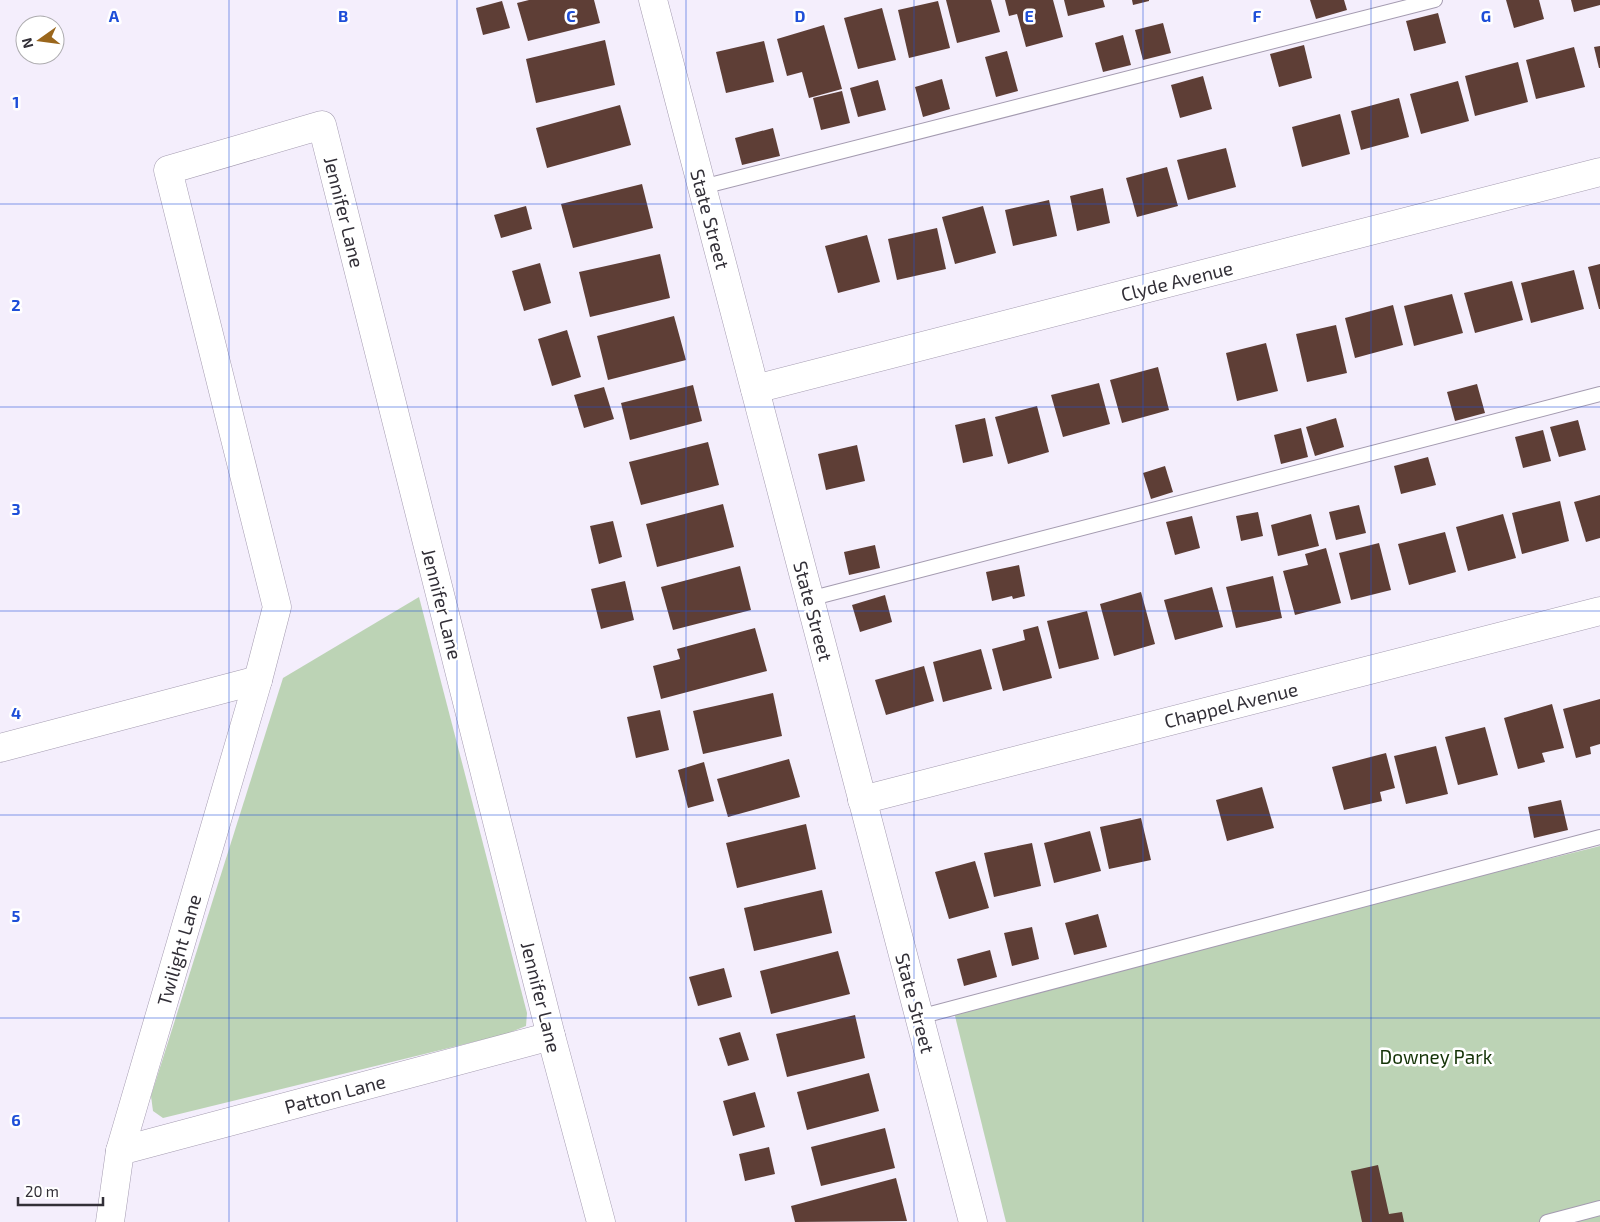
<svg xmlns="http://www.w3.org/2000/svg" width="1600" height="1222" font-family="'Exo 2',sans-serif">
	<rect width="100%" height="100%" fill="#f4eefc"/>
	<!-- green -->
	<g fill="#bcd3b5">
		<path d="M419,597l108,416 -1,13 -20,8 -343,84 -10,-7 -2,-15 132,-418z"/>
		<path d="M1600,846v376h-594l-53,-214z"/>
	</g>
	<!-- building -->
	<g fill="#5e3e36">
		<path d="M529,0h65l6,23 -72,18 -11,-38z"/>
		<path d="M946,0h45l9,32 -43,11z"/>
		<path d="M1005,0h48l10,37 -37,10 -9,-33 -8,2z"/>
		<path d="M1064,0h39l2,7 -37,9z"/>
		<path d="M1132,0h17v1l-16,4z"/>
		<path d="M1310,0h34l3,10 -31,9z"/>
		<path d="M1506,0h33l5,19 -30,9z"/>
		<path d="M1571,0h29v5l-26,7z"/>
		<path d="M502,1l8,27 -27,7 -7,-27z"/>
		<path d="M938,1l12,47 -41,10 -11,-48z"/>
		<path d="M882,8l14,52 -38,9 -14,-51z"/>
		<path d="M1438,13l8,30 -32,8 -8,-30z"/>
		<path d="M1163,23l8,30 -28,7 -8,-30z"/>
		<path d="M824,25l18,64 -33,9 -7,-26 -15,4 -10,-37z"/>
		<path d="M1123,35l8,30 -28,7 -8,-29z"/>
		<path d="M605,40l10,45 -79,18 -10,-44z"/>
		<path d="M764,41l10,41 -48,11 -10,-41z"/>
		<path d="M1304,45l8,33 -33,9 -9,-33z"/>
		<path d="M1600,46v22h-1l-5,-21z"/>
		<path d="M1574,47l11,40 -49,12 -10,-39z"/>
		<path d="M1007,51l11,40 -22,6 -11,-40z"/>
		<path d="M1518,62l10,40 -53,14 -10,-40z"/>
		<path d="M1203,76l9,33 -32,9 -9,-33z"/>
		<path d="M942,79l8,30 -27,8 -8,-30z"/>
		<path d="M878,80l8,30 -28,7 -8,-29z"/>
		<path d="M1458,81l11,40 -48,13 -11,-40z"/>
		<path d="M842,91l8,32 -29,7 -8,-32z"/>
		<path d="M1399,98l10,39 -48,13 -10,-39z"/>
		<path d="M620,105l11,40 -84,23 -11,-40z"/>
		<path d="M1340,114l10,40 -48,13 -10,-40z"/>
		<path d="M773,128l7,28 -38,9 -7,-27z"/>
		<path d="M1226,148l10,39 -48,13 -11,-40z"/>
		<path d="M1167,167l11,39 -41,11 -11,-39z"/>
		<path d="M642,184l11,44 -80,20 -12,-44z"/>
		<path d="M1103,188l7,35 -33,8 -7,-35z"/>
		<path d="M1049,200l8,36 -44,10 -8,-36z"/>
		<path d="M526,206l6,23 -31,9 -7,-23z"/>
		<path d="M983,206l13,47 -41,11 -13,-47z"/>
		<path d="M937,228l9,41 -49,11 -9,-41z"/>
		<path d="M867,235l13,47 -42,11 -13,-47z"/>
		<path d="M660,254l10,44 -80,19 -11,-45z"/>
		<path d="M540,263l11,40 -27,8 -12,-40z"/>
		<path d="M1600,264v45h-1l-11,-42z"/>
		<path d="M1574,270l10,39 -53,14 -10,-40z"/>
		<path d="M1512,281l11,39 -48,13 -11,-40z"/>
		<path d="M1452,294l11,39 -49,13 -10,-40z"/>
		<path d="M1393,305l10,40 -48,13 -10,-40z"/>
		<path d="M674,316l12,44 -78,20 -11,-44z"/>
		<path d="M1336,325l11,48 -40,9 -11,-48z"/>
		<path d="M567,330l14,47 -29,9 -14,-47z"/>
		<path d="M1266,343l12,48 -41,10 -11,-48z"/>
		<path d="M1158,367l11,43 -47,13 -12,-43z"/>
		<path d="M1099,383l11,41 -47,13 -12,-42z"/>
		<path d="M1477,384l8,29 -30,8 -8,-29z"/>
		<path d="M693,385l9,36 -72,19 -9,-37z"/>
		<path d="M604,387l10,32 -30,9 -10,-33z"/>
		<path d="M1037,406l12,46 -41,12 -13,-47z"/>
		<path d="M985,418l8,38 -30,7 -8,-38z"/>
		<path d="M1336,418l8,29 -29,9 -9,-29z"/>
		<path d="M1578,420l8,30 -27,7 -9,-30z"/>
		<path d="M1301,428l7,29 -27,7 -7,-29z"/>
		<path d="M1543,430l8,31 -28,7 -8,-31z"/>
		<path d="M708,442l11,43 -78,20 -12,-43z"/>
		<path d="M857,445l8,36 -39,9 -8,-36z"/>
		<path d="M1428,457l8,28 -35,9 -7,-28z"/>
		<path d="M1165,466l8,26 -22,7 -8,-26z"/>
		<path d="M1600,495v43l-14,4 -12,-40z"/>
		<path d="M1560,501l9,40 -47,13 -10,-41z"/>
		<path d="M723,504l11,43 -77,20 -11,-43z"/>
		<path d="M1359,505l7,28 -30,7 -7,-28z"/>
		<path d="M1258,512l5,24 -22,5 -5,-25z"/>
		<path d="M1311,514l8,32 -41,10 -7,-31z"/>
		<path d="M1503,514l13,44 -48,13 -12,-44z"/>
		<path d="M1192,516l8,32 -25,7 -9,-33z"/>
		<path d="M613,521l9,36 -23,7 -9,-38z"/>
		<path d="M1445,532l11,40 -47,13 -11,-41z"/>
		<path d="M1379,543l12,47 -40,10 -12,-47z"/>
		<path d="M875,545l5,23 -31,7 -5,-23z"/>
		<path d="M1326,548l15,55 -46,12 -12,-44 25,-6 -3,-11z"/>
		<path d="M1019,565l6,31 -12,3 -1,-3 -20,5 -6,-29z"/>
		<path d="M740,566l11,44 -78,20 -12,-43z"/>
		<path d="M1273,576l9,42 -46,10 -10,-41z"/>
		<path d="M625,581l9,39 -33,9 -10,-40z"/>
		<path d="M1212,587l11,40 -48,13 -11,-40z"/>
		<path d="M1141,592l14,52 -41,12 -14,-52z"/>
		<path d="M885,595l7,27 -32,10 -8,-27z"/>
		<path d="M1087,611l12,48 -40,10 -12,-48z"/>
		<path d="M1038,626l14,52 -49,13 -11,-42 33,-9 -2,-10z"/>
		<path d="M755,628l12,43 -106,28 -8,-33 27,-7 -3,-10z"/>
		<path d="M981,649l11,40 -49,13 -10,-40z"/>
		<path d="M924,666l10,35 -48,14 -11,-35z"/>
		<path d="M773,693l9,43 -79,18 -10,-43z"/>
		<path d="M1600,699v45l-10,3 1,7 -15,4 -13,-49z"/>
		<path d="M1552,704l12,44 -22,5 3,9 -27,7 -14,-51z"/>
		<path d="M660,710l9,40 -33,8 -9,-41z"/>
		<path d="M1485,727l13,48 -40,10 -13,-48z"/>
		<path d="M1436,746l12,48 -42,10 -12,-48z"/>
		<path d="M1386,753l9,35 -15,4 2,9 -38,9 -12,-43z"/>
		<path d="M789,759l11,38 -72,20 -11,-38z"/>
		<path d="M704,762l10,39 -26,7 -10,-38z"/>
		<path d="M1262,787l12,41 -47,13 -11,-41z"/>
		<path d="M1561,800l7,30 -34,8 -6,-31z"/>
		<path d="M1141,818l10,42 -42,9 -9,-42z"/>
		<path d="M806,824l10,45 -79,19 -11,-45z"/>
		<path d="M1090,831l11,40 -47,12 -10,-40z"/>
		<path d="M1032,843l9,43 -47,11 -10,-44z"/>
		<path d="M975,861l14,47 -40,11 -14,-47z"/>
		<path d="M822,890l10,43 -78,18 -10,-43z"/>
		<path d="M1098,914l9,33 -33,8 -9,-32z"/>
		<path d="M1032,927l7,32 -27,7 -8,-33z"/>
		<path d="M990,950l7,27 -33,9 -7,-27z"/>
		<path d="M838,951l12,43 -79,20 -11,-43z"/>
		<path d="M724,968l8,29 -34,9 -9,-29z"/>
		<path d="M855,1015l10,43 -78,19 -11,-43z"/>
		<path d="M740,1032l9,28 -21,6 -9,-28z"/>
		<path d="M869,1073l10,38 -72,19 -10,-38z"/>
		<path d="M755,1092l10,35 -32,9 -10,-35z"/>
		<path d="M885,1128l10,40 -74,18 -10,-39z"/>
		<path d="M769,1147l6,27 -30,7 -6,-27z"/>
		<path d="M1378,1165l11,49 13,-2 2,10h-42l-11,-51z"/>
		<path d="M896,1178l11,43 -112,1 -4,-16z"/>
	</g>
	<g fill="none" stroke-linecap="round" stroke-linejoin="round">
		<defs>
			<g id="lane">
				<path d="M702,187l733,-187"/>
				<path d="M809,599l791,-205"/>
				<path d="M919,1017l681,-180"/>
				<path d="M1547,1222l53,-14"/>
			</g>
			<g id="street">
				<path d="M653,0l320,1222"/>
				<path d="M755,389l845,-217"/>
				<path d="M0,748l258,-68"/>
				<path d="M862,800l738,-189"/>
				<path d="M120,1151l431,-115"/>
				<path d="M110,1222l10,-71 138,-471 19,-73 -109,-437 154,-45 229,911 50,186"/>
			</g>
		</defs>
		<!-- lane casing -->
		<use href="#lane" stroke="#a49bb0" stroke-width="16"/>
		<!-- street casing -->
		<use href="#street" stroke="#a49bb0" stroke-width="29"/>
		<!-- lane -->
		<use href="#lane" stroke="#fff" stroke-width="14"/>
		<!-- street -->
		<use href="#street" stroke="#fff" stroke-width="28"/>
	</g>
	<!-- grid -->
	<path fill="none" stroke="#1d4ed8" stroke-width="1" stroke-opacity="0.55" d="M229,0v1222M457,0v1222M686,0v1222M914,0v1222M1143,0v1222M1371,0v1222M0,204h1600M0,407h1600M0,611h1600M0,815h1600M0,1018h1600"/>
	<g text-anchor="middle" stroke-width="5" stroke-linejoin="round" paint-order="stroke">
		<!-- street labels -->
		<g font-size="19" fill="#322f37" stroke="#fff">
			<text transform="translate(344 212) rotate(76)" y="7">Jennifer Lane</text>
			<text transform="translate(710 219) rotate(75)" y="7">State Street</text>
			<text transform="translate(1177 281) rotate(-14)" y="7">Clyde Avenue</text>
			<text transform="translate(442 604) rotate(76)" y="7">Jennifer Lane</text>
			<text transform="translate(813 611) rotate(75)" y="7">State Street</text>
			<text transform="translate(1231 705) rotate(-14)" y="7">Chappel Avenue</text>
			<text transform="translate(179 950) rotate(-74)" y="7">Twilight Lane</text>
			<text transform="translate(541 997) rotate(76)" y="7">Jennifer Lane</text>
			<text transform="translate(915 1003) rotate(75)" y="7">State Street</text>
			<text transform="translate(335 1094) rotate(-15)" y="7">Patton Lane</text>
		</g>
		<!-- park labels -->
		<g font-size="19" fill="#143307" stroke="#fff">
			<text x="1436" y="1064">Downey Park</text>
		</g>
	</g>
	<g font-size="16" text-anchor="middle" font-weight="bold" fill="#1d4ed8" stroke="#fff" stroke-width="5" stroke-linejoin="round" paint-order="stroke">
		<text x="114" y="22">A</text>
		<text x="343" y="22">B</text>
		<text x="571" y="22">C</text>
		<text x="800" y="22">D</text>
		<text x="1029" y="22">E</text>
		<text x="1257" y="22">F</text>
		<text x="1486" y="22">G</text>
		<text x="16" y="108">1</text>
		<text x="16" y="311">2</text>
		<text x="16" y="515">3</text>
		<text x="16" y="719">4</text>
		<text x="16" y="922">5</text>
		<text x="16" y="1126">6</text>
	</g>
	<!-- north arrow -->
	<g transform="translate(40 40) rotate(256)"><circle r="24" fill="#ffffff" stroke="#adacaf"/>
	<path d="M0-4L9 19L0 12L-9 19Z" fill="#9a661c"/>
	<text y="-8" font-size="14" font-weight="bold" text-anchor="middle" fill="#322f37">N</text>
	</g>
	<!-- scale -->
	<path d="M18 1197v8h85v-8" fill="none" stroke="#322f37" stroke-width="2.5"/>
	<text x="25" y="1197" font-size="15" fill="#322f37" stroke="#ffffff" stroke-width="4" paint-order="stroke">20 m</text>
</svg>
